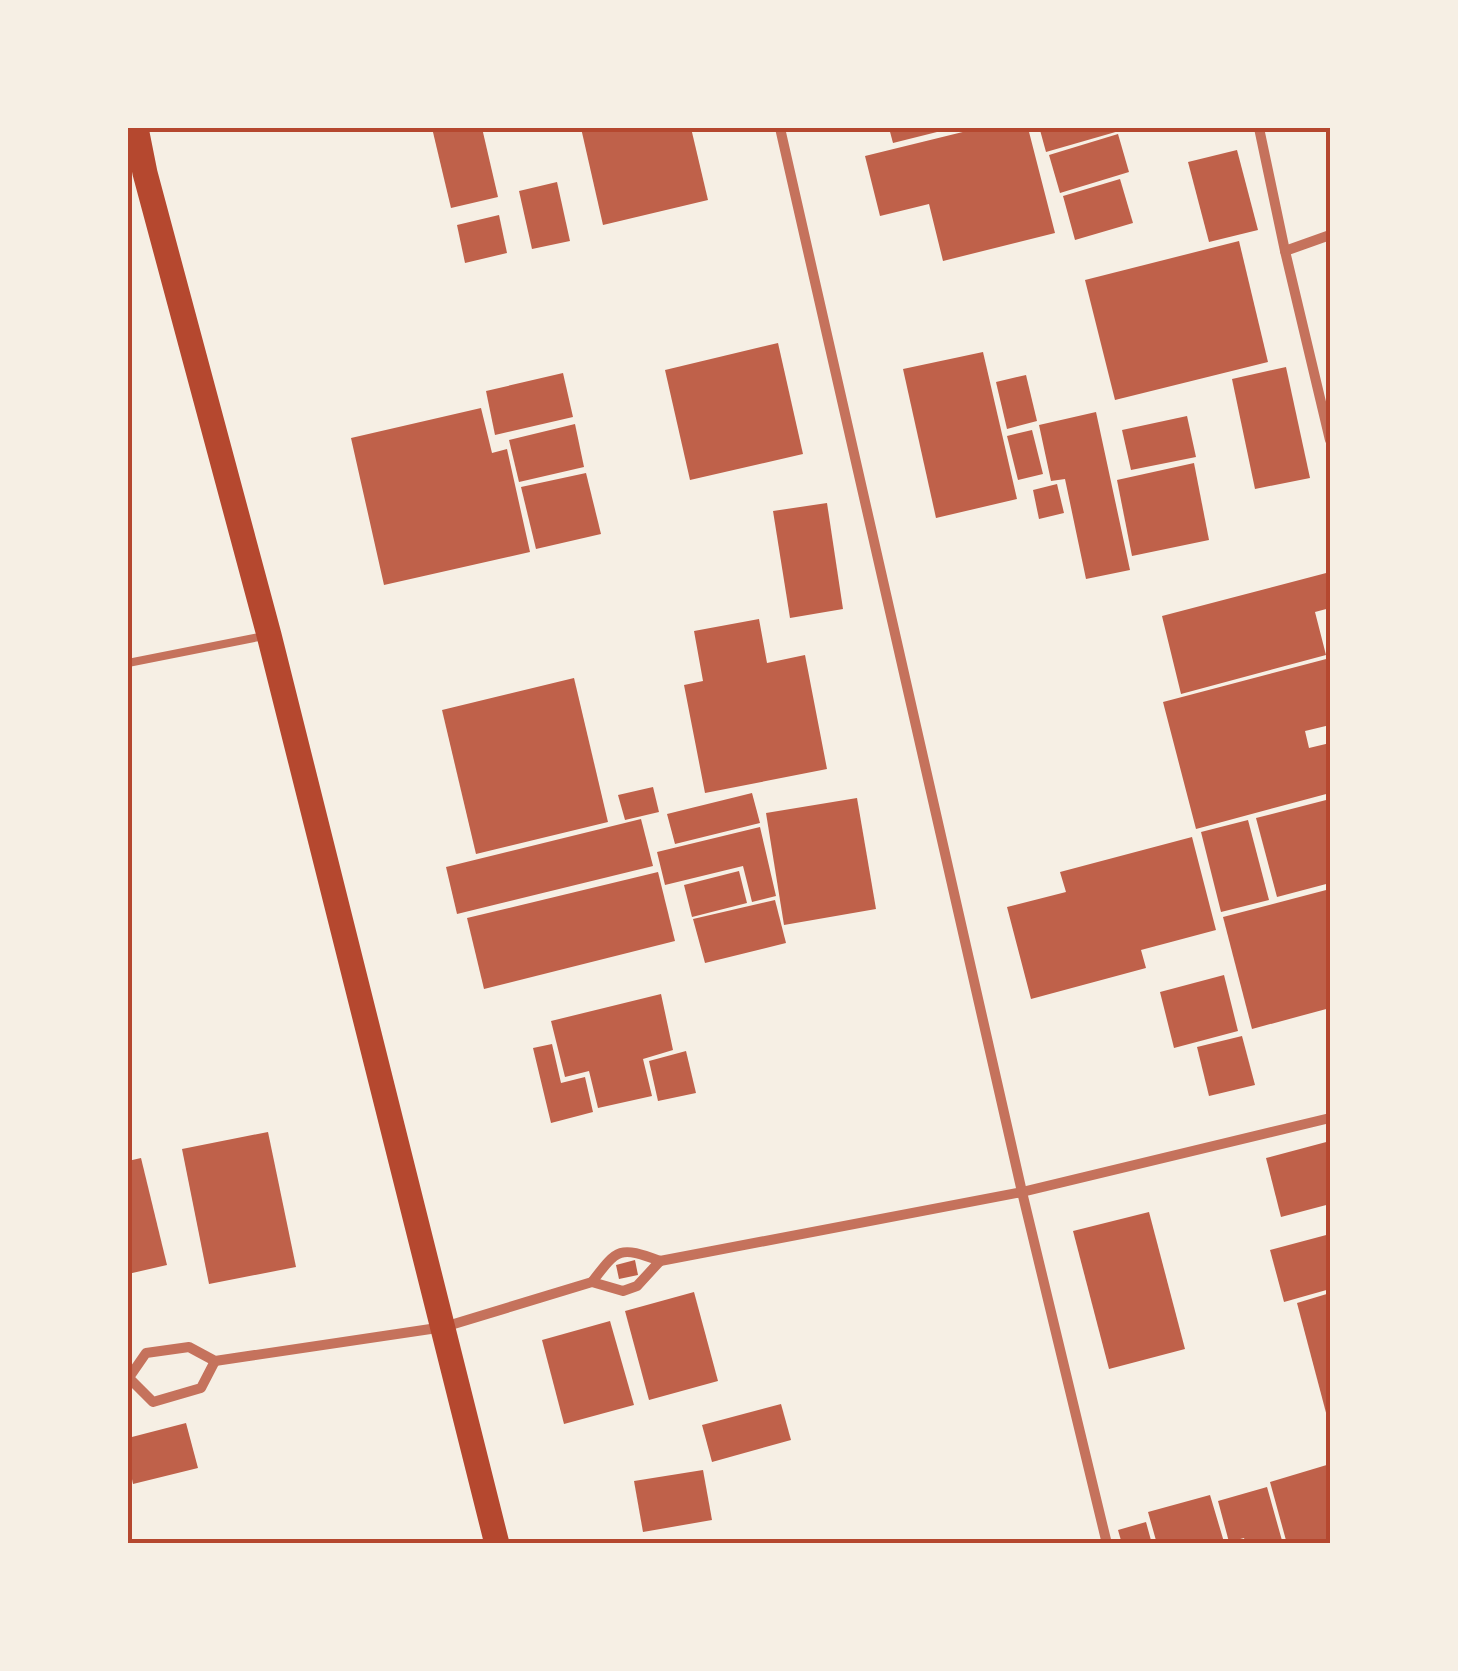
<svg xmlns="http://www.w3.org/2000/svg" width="1458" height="1671" font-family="Mulish,sans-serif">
	<rect width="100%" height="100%" fill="#f6efe4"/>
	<!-- building -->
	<g fill="#bf614a">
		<path d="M432,128h50l16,69 -47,11z"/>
		<path d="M581,128h110l17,72 -105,25z"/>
		<path d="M889,128h59l1,1 -56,14z"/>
		<path d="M979,128h49l27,105 -112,28 -14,-57 -49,12 -15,-60z"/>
		<path d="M1048,128h78v1l-80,23 -6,-22z"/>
		<path d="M1118,134l11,38 -69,21 -11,-38z"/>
		<path d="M1237,150l21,80 -49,12 -21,-80z"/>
		<path d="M1120,179l13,44 -58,17 -12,-44z"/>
		<path d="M557,182l13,59 -38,8 -13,-58z"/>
		<path d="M499,215l8,38 -42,10 -8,-38z"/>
		<path d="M1239,241l29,121 -153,38 -30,-120z"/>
		<path d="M778,343l25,111 -113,26 -25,-110z"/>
		<path d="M983,352l34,147 -81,19 -33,-149z"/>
		<path d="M1286,367l24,111 -55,11 -23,-110z"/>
		<path d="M563,373l10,44 -78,18 -9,-44z"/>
		<path d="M1026,375l11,46 -30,8 -11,-47z"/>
		<path d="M481,408l11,45 15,-4 23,103 -146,33 -33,-147z"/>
		<path d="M1096,412l34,158 -44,9 -21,-100 -14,2 -12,-56z"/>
		<path d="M1187,416l9,41 -65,13 -9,-40z"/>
		<path d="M575,424l9,43 -65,15 -10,-42z"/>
		<path d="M1032,430l11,44 -25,6 -11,-44z"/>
		<path d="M1194,463l15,77 -77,16 -15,-76z"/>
		<path d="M586,473l15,61 -65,15 -15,-62z"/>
		<path d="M1057,484l7,29 -25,6 -6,-29z"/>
		<path d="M827,503l16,106 -53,9 -17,-107z"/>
		<path d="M1330,572v36l-15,4 11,43 -145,39 -19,-78z"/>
		<path d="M759,619l8,44 38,-8 22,114 -122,24 -21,-108 19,-4 -9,-50z"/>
		<path d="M1330,658v67l-25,6 4,17 21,-5v50l-134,36 -33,-127z"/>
		<path d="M574,678l34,144 -132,32 -34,-144z"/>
		<path d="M653,787l6,25 -34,8 -7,-25z"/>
		<path d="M752,793l8,30 -85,21 -8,-30z"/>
		<path d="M857,798l19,111 -92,16 -18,-112z"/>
		<path d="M1330,799v84l-53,14 -21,-79z"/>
		<path d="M641,819l12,47 -196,48 -11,-47z"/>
		<path d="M1248,820l21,80 -48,12 -20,-80z"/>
		<path d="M760,827l16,69 -24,6 -9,-36 -78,19 -8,-33z"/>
		<path d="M1192,837l24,93 -75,20 5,18 -115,31 -24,-92 59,-15 -6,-20z"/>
		<path d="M739,871l8,32 -55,14 -8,-32z"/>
		<path d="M658,872l17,69 -191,48 -17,-71z"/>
		<path d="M1330,889v119l-78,21 -29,-112z"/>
		<path d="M775,900l11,43 -81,20 -12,-44z"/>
		<path d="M1224,975l14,56 -64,17 -14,-56z"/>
		<path d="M661,994l12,56 -30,9 9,37 -54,12 -9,-37 -24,6 -14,-56z"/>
		<path d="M1242,1036l13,49 -46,11 -12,-49z"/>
		<path d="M552,1044l9,39 24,-6 8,35 -42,11 -18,-75z"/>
		<path d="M686,1051l10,42 -38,8 -9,-40z"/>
		<path d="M268,1132l28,135 -87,17 -27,-135z"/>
		<path d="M1330,1141v63l-49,13 -15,-59z"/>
		<path d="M141,1158l26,107 -39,9v-113z"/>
		<path d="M1149,1212l36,137 -76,20 -36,-138z"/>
		<path d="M1330,1234v55l-46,13 -14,-52z"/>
		<path d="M635,1260l3,15 -19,4 -3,-14z"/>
		<path d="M694,1292l24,89 -69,19 -24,-89z"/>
		<path d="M1330,1293v131h-1l-32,-121z"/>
		<path d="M610,1321l24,84 -70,19 -22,-84z"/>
		<path d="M781,1404l10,36 -79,22 -10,-37z"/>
		<path d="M186,1423l12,45 -65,16 -5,-24v-22z"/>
		<path d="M1330,1464v80h-43l-17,-62z"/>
		<path d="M703,1470l9,50 -69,12 -9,-51z"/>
		<path d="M1267,1487l16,57h-37l-2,-6 -15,4 -11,-41z"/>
		<path d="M1210,1495l14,47 -51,2 -1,-4 -15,4 -9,-32z"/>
		<path d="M1146,1522l6,22h-30l-4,-14z"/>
	</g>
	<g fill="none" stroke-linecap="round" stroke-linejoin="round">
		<!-- service -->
		<path stroke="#c5725c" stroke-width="8" d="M128,663l136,-27"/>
		<!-- minor -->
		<g stroke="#c5725c" stroke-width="10">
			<path d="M780,128l242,1064 85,352"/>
			<path d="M1259,128l26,123 45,189"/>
			<path d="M1285,251l45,-16"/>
			<path d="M592,1282c26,-34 27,-36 68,-21l362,-69 308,-74"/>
			<path d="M129,1378l24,24 48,-14 14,-27"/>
			<path d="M128,1379l18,-26 43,-6 26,14 229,-34 148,-45 31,9 14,-5 23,-25"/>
		</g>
		<!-- primary -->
		<path stroke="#b5482f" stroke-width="25" d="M136,128l9,45 124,462 228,909"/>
	</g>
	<!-- border -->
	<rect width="1458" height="1671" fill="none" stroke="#f6efe4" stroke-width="260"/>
	<rect x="130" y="130" width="1198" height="1411" fill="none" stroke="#b5482f" stroke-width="4"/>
</svg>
